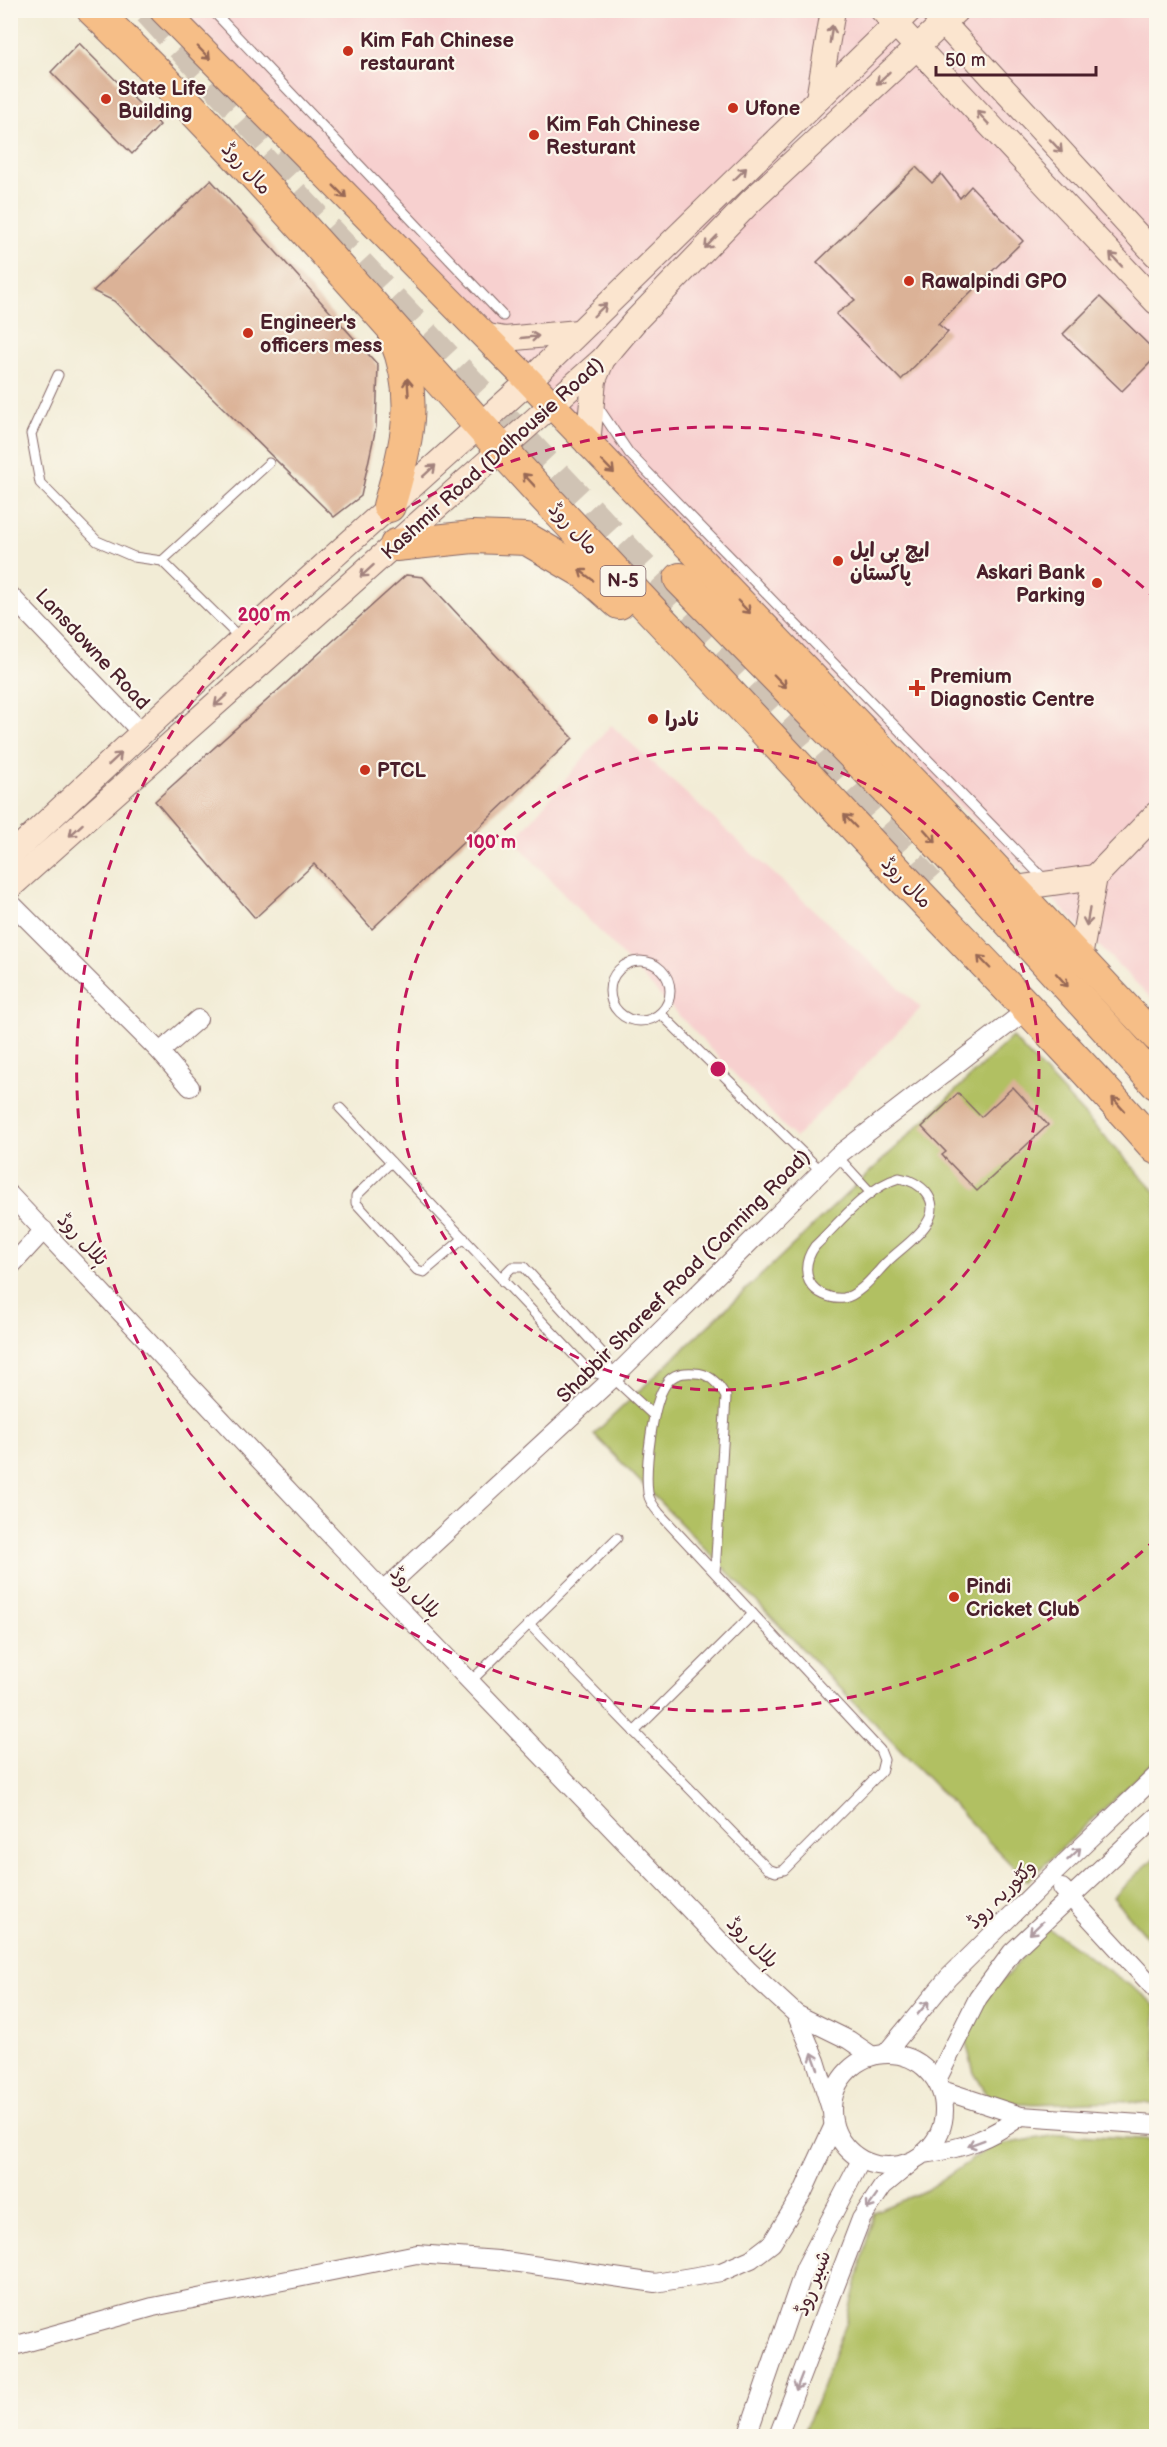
<svg xmlns="http://www.w3.org/2000/svg" width="1167" height="2447" font-family="'Balsamiq Sans','Playpen Sans Arabic',sans-serif">
	<rect width="100%" height="100%" fill="#fbf7ec"/>
	<filter id="ink" filterUnits="userSpaceOnUse"><feTurbulence type="fractalNoise" baseFrequency=".0167" numOctaves="2"/><feDisplacementMap in="SourceGraphic" scale="12" xChannelSelector="R" yChannelSelector="G"/><feConvolveMatrix kernelMatrix="1 2 1 2 8 2 1 2 1" color-interpolation-filters="sRGB"/></filter>
	<filter id="wash" filterUnits="userSpaceOnUse"><feTurbulence type="fractalNoise" baseFrequency=".008" numOctaves="4" result="noise"/><feDisplacementMap in="SourceGraphic" scale="24" xChannelSelector="R" yChannelSelector="G"/><feGaussianBlur stdDeviation="1.35" result="paint"/><feColorMatrix in="noise" values="0 0 0 0 0 0 0 0 0 0 0 0 0 0 0 0 0 1.4 0 .05"/><feComposite in="paint" operator="in"/></filter>
	<g filter="url(#wash)">
		<rect width="100%" height="100%" fill="#f2ecd6"/>
		<!-- built -->
		<g fill="#f7d0cf">
			<path d="M167,11h989v992z"/>
			<path d="M611,725l310,283 -126,130 -281,-297z"/>
		</g>
		<!-- green -->
		<g fill="#b1c062" stroke="#7e7046" stroke-width="1.5">
			<path d="M1012,1037l144,155v568l-129,121 -433,-447z"/>
			<path d="M1156,1856v92l-43,-51z"/>
			<path d="M1048,1928l97,68 11,11v98c-55,-10 -111,6 -166,-6l-16,-26 -9,-35 14,-36 23,-21z"/>
			<path d="M1063,2134l93,6v296h-353l43,-112 28,-112 53,-22 65,-44z"/>
		</g>
		<g id="blocks">
			<!-- building -->
			<g fill="#dbb297">
				<path d="M79,43l81,82 -28,29 -81,-82z"/>
				<path d="M916,167l16,16 9,-9 19,24 11,-12 52,55 -85,83 10,8 -47,48 -65,-66 19,-14 -38,-38z"/>
				<path d="M211,180l167,185 -2,62 -15,69 -27,21 -220,-216 -21,-10z"/>
				<path d="M1100,297l56,55v5l-34,34 -59,-57z"/>
				<path d="M406,575l17,2 150,161 -201,191 -58,-65 -59,54 -100,-117z"/>
				<path d="M1013,1087l35,38 -71,66 -35,-36 4,-3 -24,-25 36,-34 23,24z"/>
			</g>
		</g>
	</g>
	<g filter="url(#ink)">
		<use href="#blocks" fill-opacity="0" stroke="#856767" stroke-width="1.5"/>
		<g fill="none" stroke-linecap="round" stroke-linejoin="round">
			<!-- highway-tunnel -->
			<g stroke="#d0c3b4" stroke-width="32" stroke-dasharray="32 16" stroke-linecap="butt">
				<path d="M149,10l148,161"/>
				<path d="M260,160l525,561 143,163"/>
			</g>
			<defs>
				<g id="lane">
					<path d="M212,10l291,306"/>
					<path d="M10,261v4"/>
					<path d="M58,375l-27,59 9,49 57,58 37,16 28,4 78,77"/>
					<path d="M596,404l33,49 416,427"/>
					<path d="M162,561l107,-98"/>
					<circle cx="640" cy="991" r="30"/>
					<path d="M661,1014l160,157"/>
					<path d="M340,1108l249,263 24,7"/>
					<path d="M837,1156l34,37"/>
					<path d="M391,1162l-35,34v7l61,67 7,2 40,-34"/>
					<path d="M899,1178c21,3 43,22 28,45 -9,15 -28,27 -40,39 -11,11 -27,33 -43,36 -13,2 -29,-5 -35,-17 -5,-13 -2,-24 6,-35 24,-23 52,-59 84,-68z"/>
					<path d="M503,1282l2,-8 7,-7h12l80,88 9,23 40,37"/>
					<path d="M529,1624l239,245 8,3 8,-2 97,-98 3,-12 -4,-10 -221,-237c-5,-6 -10,-13 -11,-20 -3,-24 4,-90 18,-109 6,-10 18,-12 29,-11 15,0 24,11 31,24l-11,176"/>
					<path d="M471,1681l146,-143"/>
					<path d="M634,1732l119,-118"/>
				</g>
				<g id="street">
					<path d="M10,595l132,138"/>
					<path d="M10,902l150,150 30,35"/>
					<path d="M160,1052l38,-33"/>
					<path d="M10,1195l373,396 366,380 47,43 53,26 22,15"/>
					<path d="M10,1267l34,-37"/>
					<path d="M383,1591l230,-213 224,-222 191,-147"/>
					<path d="M1062,1888l94,102"/>
					<path d="M796,2014l20,47 15,48"/>
					<path d="M886,2053l62,-75 103,-102 105,-100"/>
					<circle cx="888" cy="2110" r="56"/>
					<path d="M937,2080l41,-82 34,-46 144,-135"/>
					<path d="M942,2090l79,26 135,9"/>
					<path d="M924,2154c41,-6 63,-14 97,-38"/>
					<path d="M10,2347l143,-40 264,-53 81,6 157,23 66,-11 30,-13 21,-16 30,-49 31,-67"/>
					<path d="M747,2436l58,-168 56,-108"/>
					<path d="M778,2436l83,-217 22,-33 29,-24"/>
				</g>
				<g id="secondary">
					<path d="M882,10l274,292"/>
					<path d="M933,12l223,243"/>
					<path d="M818,99l15,-89"/>
					<path d="M483,335l22,4 73,-7"/>
					<path d="M588,445l6,-65 8,-19"/>
					<path d="M10,856l231,-216 288,-259 381,-371"/>
					<path d="M10,887l593,-528 33,-39 114,-118 207,-192"/>
					<path d="M1016,888l79,-11"/>
					<path d="M1080,957l15,-80 61,-63"/>
				</g>
				<path id="primary" d="M163,10l366,371 451,469 176,188"/>
				<g id="highway">
					<path d="M93,10c165,157 309,333 463,499 116,124 232,248 349,371 85,89 170,176 251,268"/>
					<path d="M389,506c17,-61 31,-107 6,-168"/>
					<path d="M396,545l77,-8 54,2 58,34 34,30"/>
					<path d="M680,579l236,240 240,264"/>
				</g>
			</defs>
			<!-- lane casing -->
			<use href="#lane" stroke="#856767" stroke-width="11"/>
			<!-- street casing -->
			<use href="#street" stroke="#856767" stroke-width="20"/>
			<!-- secondary casing -->
			<use href="#secondary" stroke="#856767" stroke-width="26"/>
			<!-- primary casing -->
			<use href="#primary" stroke="#856767" stroke-width="29"/>
			<!-- highway casing -->
			<use href="#highway" stroke="#856767" stroke-width="34"/>
			<!-- lane -->
			<use href="#lane" stroke="#fff" stroke-width="9"/>
			<!-- street -->
			<use href="#street" stroke="#fff" stroke-width="18"/>
			<!-- secondary -->
			<use href="#secondary" stroke="#fbe5cf" stroke-width="24"/>
			<!-- primary -->
			<use href="#primary" stroke="#f6be87" stroke-width="27"/>
			<!-- highway -->
			<use href="#highway" stroke="#f6be87" stroke-width="32"/>
		</g>
		<!-- one-way arrows -->
		<defs><path id="oneway-shaft" d="M-6 0H5M1.5-3L5.5 0L1.5 3" fill="none" stroke-width="1.6" stroke-linecap="round" stroke-linejoin="round" transform="scale(1.5)"/></defs>
		<g stroke="#a2827d">
			<use href="#oneway-shaft" transform="translate(831 34) rotate(-82)"/>
			<use href="#oneway-shaft" transform="translate(883 78) rotate(137)"/>
			<use href="#oneway-shaft" transform="translate(983 118) rotate(-133)"/>
			<use href="#oneway-shaft" transform="translate(1056 146) rotate(47)"/>
			<use href="#oneway-shaft" transform="translate(740 174) rotate(-44)"/>
			<use href="#oneway-shaft" transform="translate(711 242) rotate(134)"/>
			<use href="#oneway-shaft" transform="translate(1116 260) rotate(-133)"/>
			<use href="#oneway-shaft" transform="translate(600 310) rotate(-44)"/>
			<use href="#oneway-shaft" transform="translate(530 337) rotate(-6)"/>
			<use href="#oneway-shaft" transform="translate(429 471) rotate(-42)"/>
			<use href="#oneway-shaft" transform="translate(367 571) rotate(138)"/>
			<use href="#oneway-shaft" transform="translate(221 700) rotate(138)"/>
			<use href="#oneway-shaft" transform="translate(115 759) rotate(-43)"/>
			<use href="#oneway-shaft" transform="translate(76 830) rotate(138)"/>
			<use href="#oneway-shaft" transform="translate(1088 917) rotate(100)"/>
		</g>
		<g stroke="#976754">
			<use href="#oneway-shaft" transform="translate(204 53) rotate(46)"/>
			<use href="#oneway-shaft" transform="translate(340 192) rotate(45)"/>
			<use href="#oneway-shaft" transform="translate(408 387) rotate(-94)"/>
			<use href="#oneway-shaft" transform="translate(608 467) rotate(46)"/>
			<use href="#oneway-shaft" transform="translate(529 480) rotate(-133)"/>
			<use href="#oneway-shaft" transform="translate(586 575) rotate(-143)"/>
			<use href="#oneway-shaft" transform="translate(744 607) rotate(46)"/>
			<use href="#oneway-shaft" transform="translate(780 681) rotate(46)"/>
			<use href="#oneway-shaft" transform="translate(850 821) rotate(-134)"/>
			<use href="#oneway-shaft" transform="translate(930 836) rotate(48)"/>
			<use href="#oneway-shaft" transform="translate(984 962) rotate(-134)"/>
			<use href="#oneway-shaft" transform="translate(1062 980) rotate(48)"/>
			<use href="#oneway-shaft" transform="translate(1118 1104) rotate(-132)"/>
		</g>
		<g stroke="#ae9aa0">
			<use href="#oneway-shaft" transform="translate(1074 1854) rotate(-43)"/>
			<use href="#oneway-shaft" transform="translate(1036 1928) rotate(136)"/>
			<use href="#oneway-shaft" transform="translate(923 2008) rotate(-50)"/>
			<use href="#oneway-shaft" transform="translate(815 2061) rotate(-110)"/>
			<use href="#oneway-shaft" transform="translate(976 2143) rotate(160)"/>
			<use href="#oneway-shaft" transform="translate(872 2202) rotate(125)"/>
			<use href="#oneway-shaft" transform="translate(799 2382) rotate(111)"/>
		</g>
	</g>
	<!-- distance rings -->
	<g fill="none" stroke="#c2185b" stroke-width="3" stroke-dasharray="10 8">
		<circle cx="718" cy="1069" r="321"/>
		<path d="M1156 1539A642 642 0 1 1 1156 599"/>
	</g>
	<!-- markers -->
	<g fill="#c8321e" stroke="#fbf7ec" stroke-width="2">
		<circle cx="348" cy="51" r="6"/>
		<circle cx="106" cy="99" r="6"/>
		<circle cx="733" cy="108" r="6"/>
		<circle cx="534" cy="135" r="6"/>
		<circle cx="909" cy="281" r="6"/>
		<circle cx="248" cy="333" r="6"/>
		<circle cx="838" cy="561" r="6"/>
		<circle cx="1097" cy="583" r="6"/>
		<path d="M914 679h6v6h6v6h-6v6h-6v-6h-6v-6h6z"/>
		<circle cx="653" cy="719" r="6"/>
		<circle cx="365" cy="770" r="6"/>
		<circle cx="954" cy="1597" r="6"/>
	</g>
	<g text-anchor="middle" stroke-width="4.5" stroke-linejoin="round" paint-order="stroke">
		<!-- shield labels -->
		<rect fill="#fbf7ec" stroke="#7f6065" stroke-width="1.5" x="600.5" y="566" width="45" height="30" rx="4.5"/>
		<g font-size="18" font-weight="bold" fill="#4a1f2b">
			<text x="623" y="587">N-5</text>
		</g>
		<!-- poi labels -->
		<g font-size="20" font-weight="bold" fill="#4a1f2b" stroke="#fbf7ec" text-anchor="start">
			<text x="360" y="47">Kim Fah Chinese<tspan x="360" dy="23">restaurant</tspan></text>
			<text x="118" y="95">State Life<tspan x="118" dy="23">Building</tspan></text>
			<text x="745" y="115">Ufone</text>
			<text x="546" y="131">Kim Fah Chinese<tspan x="546" dy="23">Resturant</tspan></text>
			<text x="921" y="288">Rawalpindi GPO</text>
			<text x="260" y="329">Engineer's<tspan x="260" dy="23">officers mess</tspan></text>
			<text x="850" y="557">ایچ بی ایل<tspan x="850" dy="23">پاکستان</tspan></text>
			<text x="1085" y="579" text-anchor="end">Askari Bank<tspan x="1085" dy="23">Parking</tspan></text>
			<text x="930" y="683">Premium<tspan x="930" dy="23">Diagnostic Centre</tspan></text>
			<text x="665" y="726">نادرا</text>
			<text x="377" y="777">PTCL</text>
			<text x="966" y="1593">Pindi<tspan x="966" dy="23">Cricket Club</tspan></text>
		</g>
		<!-- street labels -->
		<g font-size="20" fill="#4a1f2b" stroke="#fbf7ec">
			<text transform="translate(247 168) rotate(47)" y="7">مال روڈ</text>
			<text transform="translate(492 458) rotate(-42)" y="7">Kashmir Road (Dalhousie Road)</text>
			<text transform="translate(574 528) rotate(47)" y="7">مال روڈ</text>
			<text transform="translate(93 649) rotate(47)" y="7">Lansdowne Road</text>
			<text transform="translate(907 882) rotate(46)" y="7">مال روڈ</text>
			<text transform="translate(83 1239) rotate(47)" y="7">ہلال روڈ</text>
			<text transform="translate(683 1276) rotate(-45)" y="7">Shabbir Shareef Road (Canning Road)</text>
			<text transform="translate(416 1592) rotate(46)" y="7">ہلال روڈ</text>
			<text transform="translate(1001 1894) rotate(-45)" y="7">وکٹوریہ روڈ</text>
			<text transform="translate(753 1942) rotate(45)" y="7">ہلال روڈ</text>
			<text transform="translate(812 2283) rotate(-69)" y="7">شبیر روڈ</text>
		</g>
	</g>
	<circle cx="718" cy="1069" r="9" fill="#c2185b" stroke="#fbf7ec" stroke-width="3"/>
	<g font-size="18" text-anchor="middle" font-weight="bold" fill="#c2185b" stroke="#fbf7ec" stroke-width="4.5" stroke-linejoin="round" paint-order="stroke">
		<text x="264" y="621">200 m</text>
		<text x="491" y="848">100 m</text>
	</g>
	<!-- margin -->
	<rect width="1167" height="2447" fill="none" stroke="#fbf7ec" stroke-width="36"/>
	<!-- scale -->
	<path d="M936 66v9h160v-9" fill="none" stroke="#4a1f2b" stroke-width="3"/>
	<text x="945" y="66" font-size="18" fill="#4a1f2b" stroke="#fbf7ec" stroke-width="4.5" paint-order="stroke">50 m</text>
</svg>
